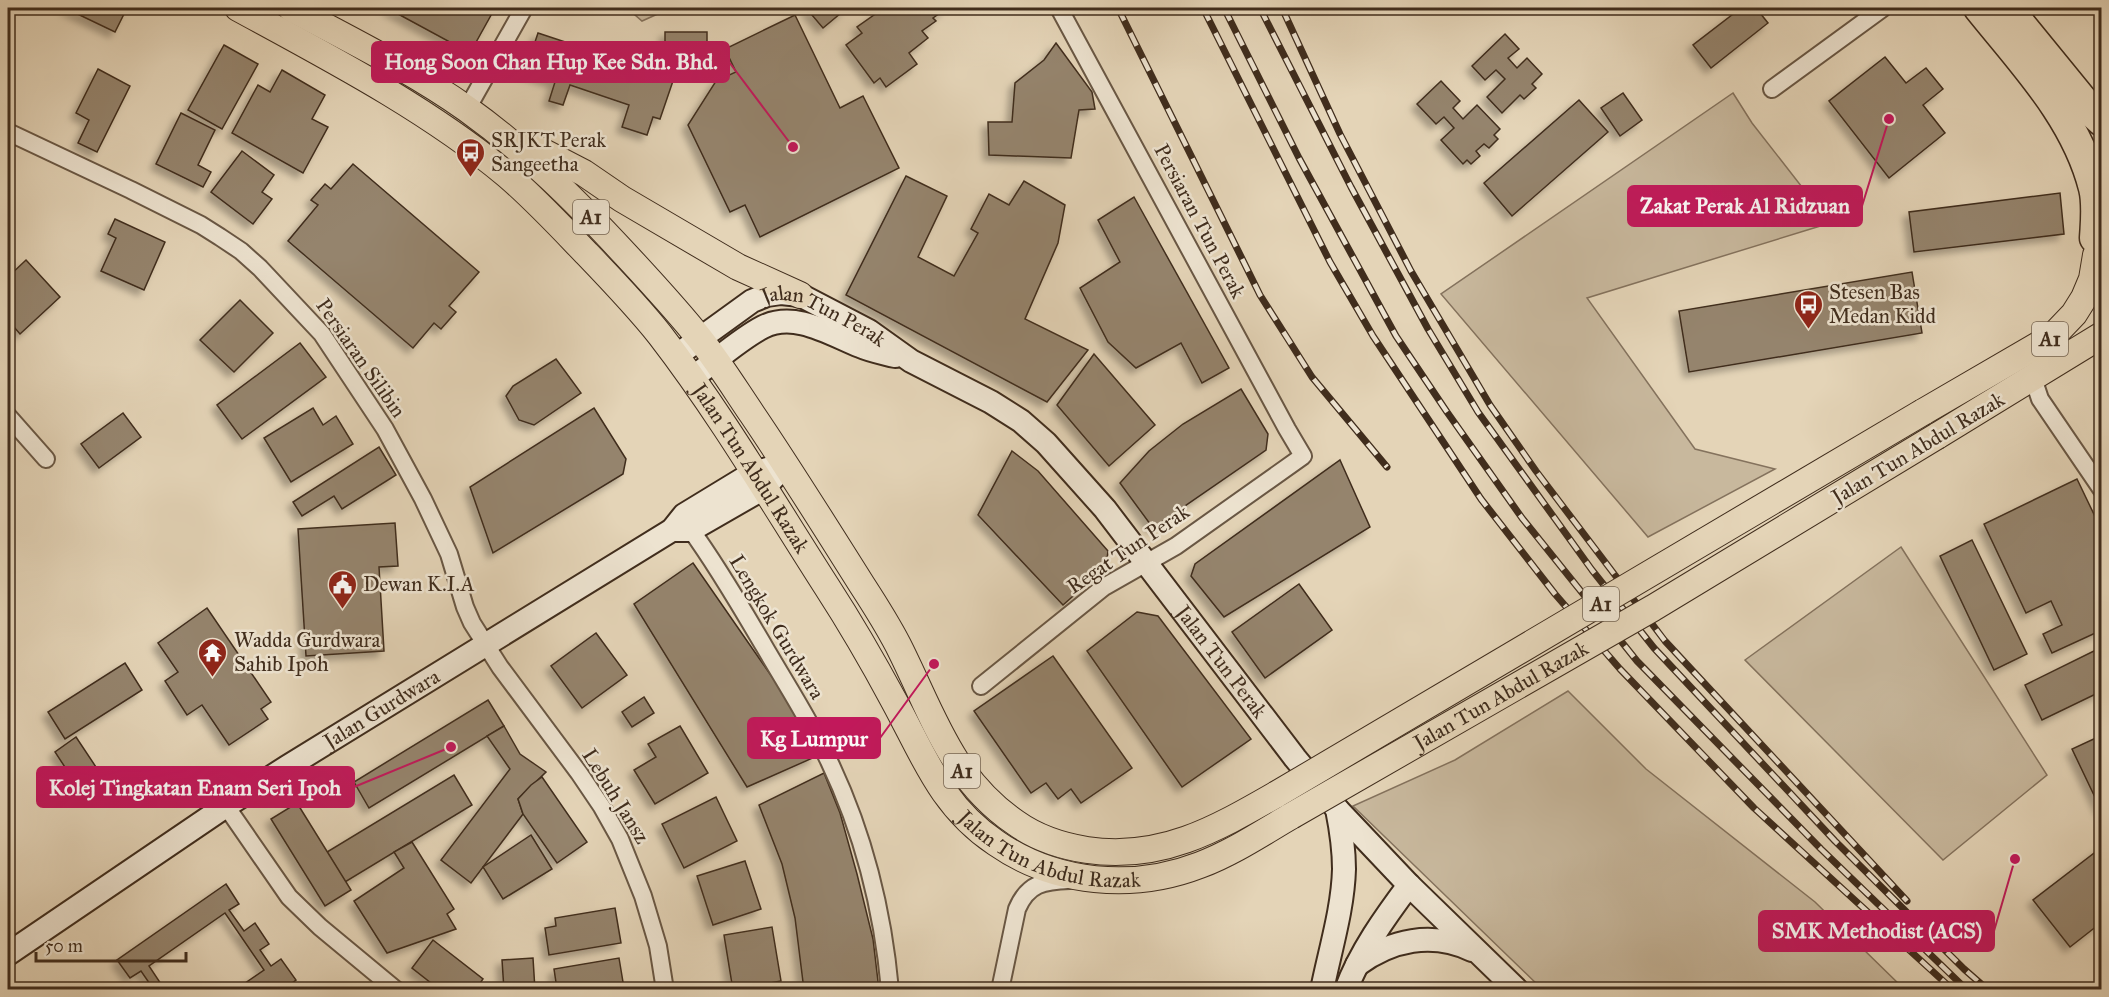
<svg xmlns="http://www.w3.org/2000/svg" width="2109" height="997" font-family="'IM FELL Great Primer',serif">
	<defs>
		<filter id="shadow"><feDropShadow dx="-5.5" dy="5.5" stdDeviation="3" flood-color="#0004"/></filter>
	</defs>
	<rect width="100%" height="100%" fill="#e4d4b7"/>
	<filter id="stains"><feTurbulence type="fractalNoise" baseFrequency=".00333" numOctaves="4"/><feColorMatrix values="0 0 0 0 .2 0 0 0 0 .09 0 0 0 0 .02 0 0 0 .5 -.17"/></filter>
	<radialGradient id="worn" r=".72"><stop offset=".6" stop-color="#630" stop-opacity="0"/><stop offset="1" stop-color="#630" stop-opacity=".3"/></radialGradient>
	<!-- green -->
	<g fill="#c8b89d" stroke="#84725d" stroke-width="1.5">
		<path d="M627,8h44l-29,13z"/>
		<path d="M1733,93l19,30 78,100 -243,75 108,151 80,20 -127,68 -207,-243z"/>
		<path d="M1901,547l146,228 -104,85 -198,-200z"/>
		<path d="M1568,691l78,78 169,133 89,87h-362l-189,-183 102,-46z"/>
	</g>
	<!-- building -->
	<g fill="#95846d" stroke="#402d1d" stroke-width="1.5" filter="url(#shadow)">
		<path d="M65,8h62l-12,24z"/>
		<path d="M387,8h108l-25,45z"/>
		<path d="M806,8h41l-24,20z"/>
		<path d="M884,8h63l-14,10 3,3 -14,10 6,7 -19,15 8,11 -31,23 -6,-9 -6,5 -28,-38 16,-12 -5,-6z"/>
		<path d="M1741,8h15l12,15 -57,45 -18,-23z"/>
		<path d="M795,15l45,93 23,-12 36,72 -139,69 -15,-32 -15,7 -42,-87 28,-44 20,-9 -11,-23z"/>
		<rect x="665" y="32" width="42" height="28"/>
		<path d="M538,33l136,45 -14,41 -7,-2 -6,18 -25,-8 7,-22 -59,-20 -7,20 -14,-4 6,-19 -30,-10z"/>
		<path d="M1505,34l14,15 -11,9 9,10 10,-10 15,16 -10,10 4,4 -12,11 -4,-4 -18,18 -15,-16 18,-18 -9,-9 -11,10 -13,-14z"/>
		<path d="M1056,43l36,49 3,17 -16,1 -8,48 -82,-3 -1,-33h24l3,-39 29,-23z"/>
		<path d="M224,45l34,19 -36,65 -34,-19z"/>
		<path d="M1885,57l21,26 20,-15 17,21 -20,16 22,28 -56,45 -60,-77z"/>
		<path d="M98,69l32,17 -33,66 -19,-9 11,-23 -13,-7z"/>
		<path d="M282,70l43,25 -13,24 16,8 -25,46 -71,-40 26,-48 12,7z"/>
		<path d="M1441,81l19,20 -7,7 10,11 14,-14 23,24 -6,6 4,4 -9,9 -5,-4 -8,7 4,5 -9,8 -4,-4 -4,4 -22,-24 13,-12 -10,-11 -8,7 -19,-20z"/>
		<path d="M1623,93l19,27 -22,16 -19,-28z"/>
		<path d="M1579,100l29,32 -96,84 -28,-33z"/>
		<path d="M181,113l34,17 -17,35 13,7 -8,15 -47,-23z"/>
		<path d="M242,151l32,24 -12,17 10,7 -19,25 -42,-32z"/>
		<path d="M353,164l126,108 -30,34 7,6 -15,17 -7,-6 -21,25 -125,-107 30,-36 -7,-5 14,-16 6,5z"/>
		<path d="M906,176l41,20 -29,61 36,19 24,-43 -7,-4 18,-35 20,11 15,-24 41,24 -7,38 -33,76 63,31 -41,52 -201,-107z"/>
		<path d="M2060,193l4,41 -150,18 -5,-40z"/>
		<path d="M1134,197l95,171 -27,15 -21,-40 -45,25 -28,-26 -28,-54 40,-26 -22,-42z"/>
		<path d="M115,219l50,23 -21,48 -43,-19 15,-33 -8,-4z"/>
		<path d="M26,260l34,37 -40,37 -12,-14v-43z"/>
		<path d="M1912,272l10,61 -233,39 -10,-61z"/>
		<path d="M240,300l33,33 -39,39 -34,-32z"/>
		<path d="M300,343l26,34 -84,62 -25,-34z"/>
		<path d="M1094,354l61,71 -46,41 -52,-61z"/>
		<path d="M556,359l25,34 -47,32 -15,-5 -13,-24 7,-10z"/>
		<path d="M1241,389l27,45 -2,16 -113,78 -33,-45 29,-32 34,-27z"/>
		<path d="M313,408l10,17 13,-9 17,28 -62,38 -27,-44z"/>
		<path d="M594,408l32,51 -3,15 -130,79 -23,-66z"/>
		<path d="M123,413l18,24 -42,31 -18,-24z"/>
		<path d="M379,447l17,28 -54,34 -8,-13 -32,20 -9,-14z"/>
		<path d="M1012,451l26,20 70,80 -2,16 -43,38 -85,-90z"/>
		<path d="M1340,460l30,67 -146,90 -33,-41 4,-12z"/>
		<path d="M2077,479l25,52v99l-50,23 -9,-19 19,-9 -11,-24 -25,12 -42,-89z"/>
		<path d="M395,523l3,43 -19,1 5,84 -78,5 -8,-127z"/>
		<path d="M1972,540l55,114 -33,16 -54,-114z"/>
		<path d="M693,563l93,134 29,60 -68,30 -113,-183z"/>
		<path d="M1299,584l33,46 -67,48 -33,-46z"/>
		<path d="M207,608l64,94 -10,7 7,10 -39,26 -27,-40 -15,10 -22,-34 13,-9 -20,-29z"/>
		<path d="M1137,612l21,4 93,123 -69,48 -95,-136z"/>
		<path d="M596,633l31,42 -45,33 -31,-42z"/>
		<path d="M2102,647v44l-60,29 -17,-35z"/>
		<path d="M1053,656l79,112 -51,35 -10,-14 -13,10 -12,-16 -15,10 -57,-82z"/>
		<path d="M125,663l17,27 -77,49 -17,-27z"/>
		<path d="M644,697l10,16 -22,14 -10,-15z"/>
		<path d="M488,700l16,26 -135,82 -15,-26z"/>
		<path d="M504,726l16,28 26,18 -28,27 5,15 -52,69 -30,-23 69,-91 -23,-33z"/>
		<path d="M680,726l28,47 -53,31 -21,-34 22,-13 -8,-13z"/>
		<path d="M76,737l22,33 -22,14 -21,-32z"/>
		<path d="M2098,737l4,7v68l-30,-63z"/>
		<path d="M824,773l16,40 17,61 16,65 6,51h-75l-9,-72 -13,-54 -23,-59z"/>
		<path d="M454,775l18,30 -127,77 -18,-30z"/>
		<path d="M542,777l45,65 -30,21 -34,-49 -5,-15 13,-14z"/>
		<path d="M716,797l21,44 -53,27 -22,-44z"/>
		<path d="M297,803l54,87 -26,16 -54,-87z"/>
		<path d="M531,835l21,34 -49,30 -20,-32z"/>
		<path d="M412,842l42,67 -7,5 9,15 -69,24 -33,-52 50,-33 -10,-16z"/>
		<path d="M2102,847v75l-32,25 -37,-47z"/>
		<path d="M745,861l16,48 -48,16 -16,-49z"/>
		<path d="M226,884l13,20 -10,6 15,21 11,-8 14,21 -9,6 11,16 10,-7 15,21 -13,10h-48l29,-20 -39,-57 -76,53 16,24h-11l-13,-19 -11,7 -13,-18z"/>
		<path d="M615,908l6,35 -72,12 -4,-27 11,-2 -1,-8z"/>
		<path d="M772,927l9,54 -48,9 -9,-55z"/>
		<path d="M433,940l50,39 -8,11h-35l-28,-22z"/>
		<path d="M533,958l2,32h-31l-2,-30z"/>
		<path d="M619,958l5,30 -36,2 -1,-6 -30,5 -3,-20z"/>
	</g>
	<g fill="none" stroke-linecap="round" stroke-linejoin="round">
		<defs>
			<g id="street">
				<path d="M1772,89l111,-81"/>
				<path d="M467,109l57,-101"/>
				<path d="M8,132l123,58 70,35 19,12 21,14 19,17 62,66 63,95 38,70 26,55 16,53 7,16 28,44 79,106 23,34 18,32 23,57 15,50 7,44"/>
				<path d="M2033,378l7,21 62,91"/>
				<path d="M8,416l38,43"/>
				<path d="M691,530c27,37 50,77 73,116 22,38 47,76 65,115 34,71 54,151 61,229"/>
				<path d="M981,686l123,-99 72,-41 127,-90 -16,-27 -228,-421"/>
				<path d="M226,806l63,91 31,30 76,63"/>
				<path d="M1000,990l17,-81c11,-26 27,-28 53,-29"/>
			</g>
			<g id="secondary">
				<path id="s1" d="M676,356l76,-55 15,-6 14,-2 19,2 69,36 42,30 80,41 30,19 25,22 59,66 190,249 42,51 72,76 108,105"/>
				<path d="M692,378c23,-16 46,-38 71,-51 32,-16 67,7 97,19 11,5 23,7 35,10"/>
				<path d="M672,530h19l73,-42 12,-13"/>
				<path id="s2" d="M8,954l218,-148 61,-39 385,-237 12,-15 69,-42 32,-9"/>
				<path d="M1357,965c34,-25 75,-34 115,-15"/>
				<path d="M1322,990c8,-40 21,-81 22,-121 0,-20 -3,-40 -7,-60"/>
				<path d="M1346,990c14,-38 39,-73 63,-105"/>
			</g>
			<g id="primary">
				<path id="s3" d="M238,8c90,49 190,101 269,167 28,24 53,51 79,78 25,26 51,53 74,82 61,79 113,168 167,252 24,37 46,75 67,114 30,55 47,105 102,142 59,41 137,48 204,22 32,-12 62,-32 91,-49"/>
				<path d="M291,8c59,32 121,62 176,101 60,43 109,92 159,146 26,28 51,55 74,84 19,24 35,50 52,75 38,56 74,114 110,171 13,20 25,39 36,60 34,67 52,133 118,178 21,15 46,23 71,27 74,11 129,-21 190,-56"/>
				<path d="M530,145l54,28 38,26 116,68 62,28"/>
				<path d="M1923,412l129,-75 22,-23 10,-16 8,-19 4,-24"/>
				<path d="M1937,436l165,-101"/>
			</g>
			<g id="highway">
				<path d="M1979,8c44,55 97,109 115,180 4,16 2,33 1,50"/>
				<path d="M2007,8l84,103 11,10"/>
			</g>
		</defs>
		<!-- street casing -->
		<use href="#street" stroke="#695744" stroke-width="20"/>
		<!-- secondary casing -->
		<use href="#secondary" stroke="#402d1d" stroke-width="26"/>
		<!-- primary casing -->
		<use href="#primary" stroke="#402d1d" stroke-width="28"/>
		<!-- highway casing -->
		<use href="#highway" stroke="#402d1d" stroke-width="33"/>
		<!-- street -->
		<use href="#street" stroke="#ede3d0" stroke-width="16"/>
		<!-- secondary -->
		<use href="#secondary" stroke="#ede3d0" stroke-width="22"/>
		<!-- primary -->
		<use href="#primary" stroke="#e4d4b7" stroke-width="26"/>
		<!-- highway -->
		<use href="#highway" stroke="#e4d4b7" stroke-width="30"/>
		<defs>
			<g id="rail">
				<path d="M1118,8l142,287 52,82 75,90"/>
				<path d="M1203,8l127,254 43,74 108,163 74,95 65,75 134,139 199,182"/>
				<path d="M1224,8l75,150 97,178 51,76 75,106 115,143 184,188 146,141"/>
				<path d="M1260,8l91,179 77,142 50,83 114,158 62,78 181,193 129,128 24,21"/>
				<path d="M1282,8l58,126 71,137 79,134 46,66 129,170 242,260"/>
			</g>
		</defs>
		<!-- rail casing -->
		<use href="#rail" stroke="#402d1d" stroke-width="7"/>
		<!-- rail -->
		<use href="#rail" stroke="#ede3d0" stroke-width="4.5" stroke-dasharray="14" stroke-linecap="butt"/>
		<defs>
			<g id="primary-bridge">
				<path d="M1277,794l646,-382"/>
				<path id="s4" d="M1291,816l362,-208 284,-172"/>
			</g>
		</defs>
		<!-- primary-bridge casing -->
		<use href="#primary-bridge" stroke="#402d1d" stroke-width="28" stroke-linecap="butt"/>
		<!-- primary-bridge -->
		<use href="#primary-bridge" stroke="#e4d4b7" stroke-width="26"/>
	</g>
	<!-- icons -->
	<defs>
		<symbol id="bus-pin" viewBox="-11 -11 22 30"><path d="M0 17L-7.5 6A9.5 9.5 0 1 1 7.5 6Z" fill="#8f2418" stroke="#ede3d0"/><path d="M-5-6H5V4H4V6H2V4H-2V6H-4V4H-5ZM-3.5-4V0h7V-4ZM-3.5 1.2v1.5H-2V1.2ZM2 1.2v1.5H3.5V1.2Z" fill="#fff"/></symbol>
		<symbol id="civic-pin" viewBox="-11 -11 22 30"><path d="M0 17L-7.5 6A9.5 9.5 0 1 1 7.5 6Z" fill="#8f2418" stroke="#ede3d0"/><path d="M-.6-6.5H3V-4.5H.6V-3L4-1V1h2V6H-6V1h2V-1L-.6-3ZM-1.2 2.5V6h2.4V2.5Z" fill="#fff"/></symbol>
		<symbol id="temple-pin" viewBox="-11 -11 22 30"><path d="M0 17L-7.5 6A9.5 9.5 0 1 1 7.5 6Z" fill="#8f2418" stroke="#ede3d0"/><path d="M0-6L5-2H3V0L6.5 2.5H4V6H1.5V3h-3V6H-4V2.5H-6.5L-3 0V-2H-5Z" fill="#fff"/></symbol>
	</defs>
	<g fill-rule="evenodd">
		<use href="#bus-pin" x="454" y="136" width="33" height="45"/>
		<use href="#bus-pin" x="1792" y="288" width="33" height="45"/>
		<use href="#civic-pin" x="326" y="568" width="33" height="45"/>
		<use href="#temple-pin" x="196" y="636" width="33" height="45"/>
	</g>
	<g text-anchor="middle" stroke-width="5" stroke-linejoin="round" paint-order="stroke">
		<!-- shield labels -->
		<g fill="#ede3d0" stroke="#746453" stroke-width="1.5">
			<rect x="573" y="200" width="36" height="34" rx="4.5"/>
			<rect x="2032" y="322" width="36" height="34" rx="4.5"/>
			<rect x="1583" y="587" width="36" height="34" rx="4.5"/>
			<rect x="944" y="754" width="36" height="34" rx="4.5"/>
		</g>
		<g font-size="20" font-weight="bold" fill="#402d1d">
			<text x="591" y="224">A1</text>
			<text x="2050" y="346">A1</text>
			<text x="1601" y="611">A1</text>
			<text x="962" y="778">A1</text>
		</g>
		<!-- poi labels -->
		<g font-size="21" fill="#402d1d" stroke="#ede3d0" text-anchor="start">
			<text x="491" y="147">SRJKT Perak<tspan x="491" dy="24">Sangeetha</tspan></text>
			<text x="1829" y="299">Stesen Bas<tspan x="1829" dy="24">Medan Kidd</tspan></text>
			<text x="363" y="591">Dewan K.I.A</text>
			<text x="234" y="647">Wadda Gurdwara<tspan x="234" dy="24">Sahib Ipoh</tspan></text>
		</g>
		<!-- street labels -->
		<g font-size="21" fill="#402d1d" stroke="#ede3d0">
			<text transform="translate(1200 221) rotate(62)" y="7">Persiaran Tun Perak</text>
			<text dy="7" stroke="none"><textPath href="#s1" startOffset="172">Jalan Tun Perak</textPath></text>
			<text transform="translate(361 358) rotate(55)" y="7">Persiaran Silibin</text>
			<text transform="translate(1918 448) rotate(-31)" y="7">Jalan Tun Abdul Razak</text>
			<text dy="7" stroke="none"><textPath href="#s3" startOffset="700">Jalan Tun Abdul Razak</textPath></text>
			<text transform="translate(1128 549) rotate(-34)" y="7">Regat Tun Perak</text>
			<text transform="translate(777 627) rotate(59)" y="7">Lengkok Gurdwara</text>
			<text dy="7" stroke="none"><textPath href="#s1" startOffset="712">Jalan Tun Perak</textPath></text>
			<text dy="7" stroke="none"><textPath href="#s4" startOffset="242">Jalan Tun Abdul Razak</textPath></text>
			<text dy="7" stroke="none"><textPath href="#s2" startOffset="447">Jalan Gurdwara</textPath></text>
			<text transform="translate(616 796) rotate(58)" y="7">Lebuh Jansz</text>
			<text dy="7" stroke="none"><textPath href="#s3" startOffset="1204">Jalan Tun Abdul Razak</textPath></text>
		</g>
	</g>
	<!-- callouts -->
	<path fill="none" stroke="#c2185b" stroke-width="2" d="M793 147L729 62M1889 119L1862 206M934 664L880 738M451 747L354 787M2015 859L1994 931"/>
	<g fill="#c2185b" stroke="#ede3d0" stroke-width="2">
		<circle cx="793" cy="147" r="6"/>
		<circle cx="1889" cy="119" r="6"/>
		<circle cx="934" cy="664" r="6"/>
		<circle cx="451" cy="747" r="6"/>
		<circle cx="2015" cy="859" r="6"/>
	</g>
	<g fill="#c2185b" stroke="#c2185b" stroke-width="2">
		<rect x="372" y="42" width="357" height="40" rx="6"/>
		<rect x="1628" y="186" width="234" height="40" rx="6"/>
		<rect x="748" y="718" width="132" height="40" rx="6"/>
		<rect x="37" y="767" width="317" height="40" rx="6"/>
		<rect x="1759" y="911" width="235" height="40" rx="6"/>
	</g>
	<g font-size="22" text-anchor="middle" font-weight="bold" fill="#fff">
		<text x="551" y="69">Hong Soon Chan Hup Kee Sdn. Bhd.</text>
		<text x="1745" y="213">Zakat Perak Al Ridzuan</text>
		<text x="814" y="746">Kg Lumpur</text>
		<text x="195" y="795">Kolej Tingkatan Enam Seri Ipoh</text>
		<text x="1877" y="938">SMK Methodist (ACS)</text>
	</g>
	<!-- margin -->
	<rect width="2109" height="997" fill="none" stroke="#e4d4b7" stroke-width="30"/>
	<rect x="9" y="9" width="2091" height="979" fill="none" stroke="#402d1d" stroke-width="3"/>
	<rect x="15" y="15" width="2079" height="967" fill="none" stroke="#402d1d" stroke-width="1.5"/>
	<!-- scale -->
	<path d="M36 952v9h150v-9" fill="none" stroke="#402d1d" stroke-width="3"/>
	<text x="45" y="952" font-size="18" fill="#402d1d" stroke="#ede3d0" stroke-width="4.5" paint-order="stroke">50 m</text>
	<rect width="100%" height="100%" filter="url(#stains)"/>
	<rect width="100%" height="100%" fill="url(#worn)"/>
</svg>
